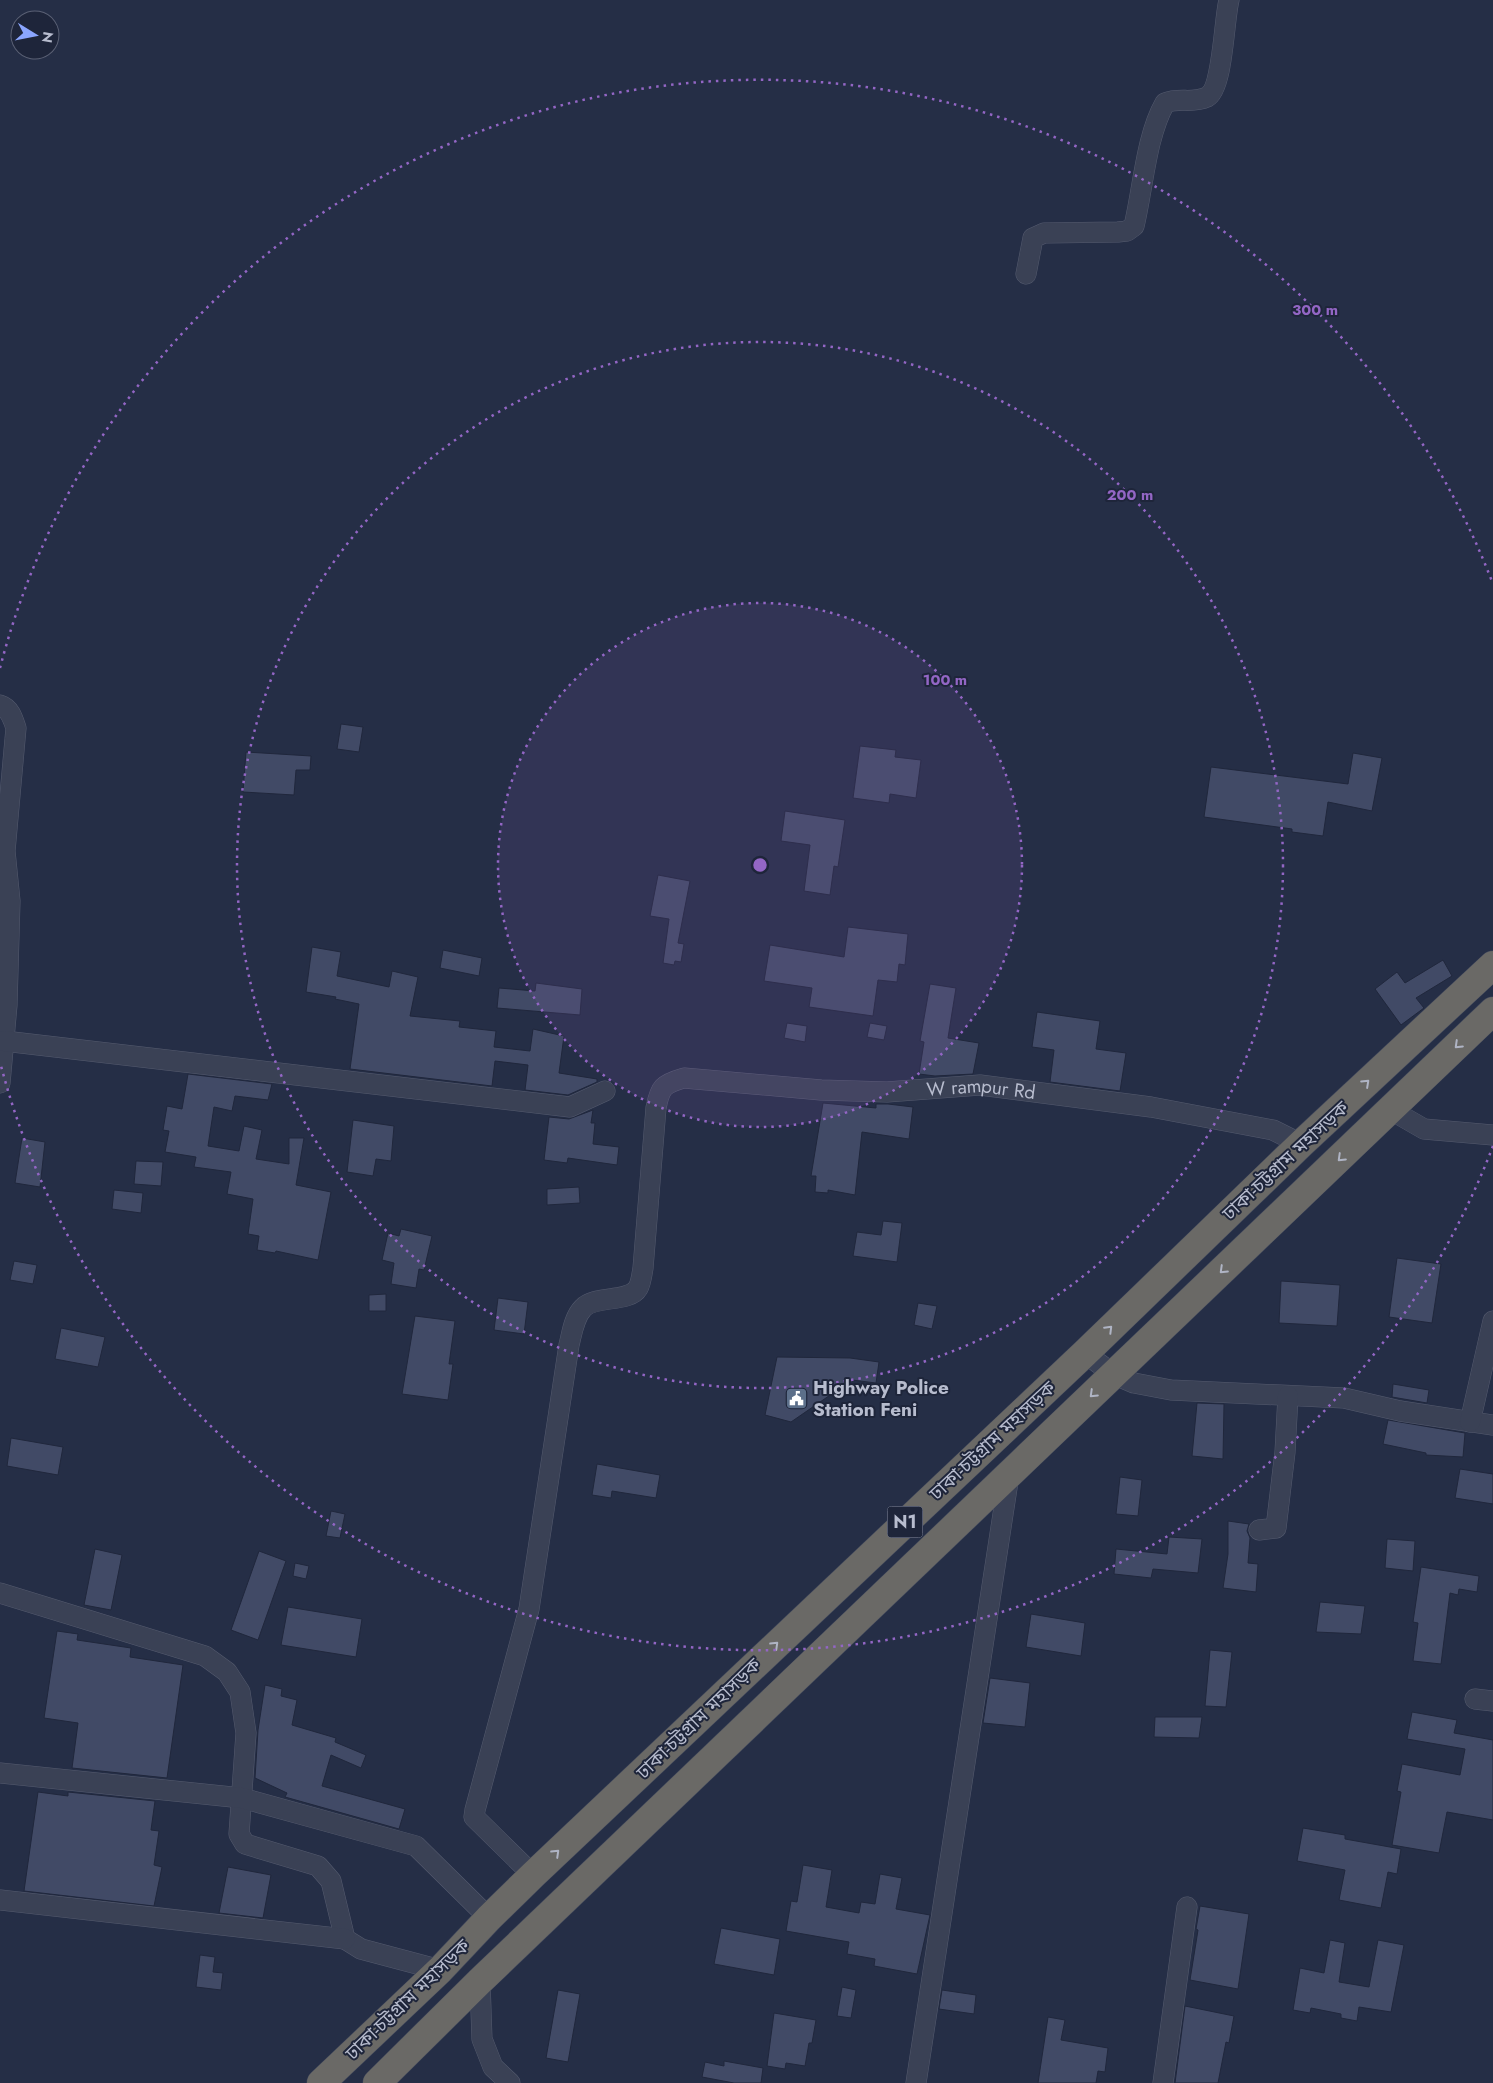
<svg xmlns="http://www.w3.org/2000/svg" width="1493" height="2083" font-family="Jost,'Noto Sans Bengali',sans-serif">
	<rect width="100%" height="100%" fill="#252e46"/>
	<!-- building -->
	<g fill="#414a66" stroke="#20273c">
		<path d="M341,724l22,3 -4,25 -22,-3z"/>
		<path d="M860,746l36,4 -1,7 26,3 -5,38 -26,-4 -1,9 -36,-5z"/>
		<path d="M246,752l65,4 -1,14h-14l-2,25 -51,-3z"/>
		<path d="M1353,753l29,5 -10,53 -44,-9 -5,34 -31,-4v-3l-88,-12 7,-50 137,17z"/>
		<path d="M785,811l60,9 -7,47 -4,-1 -4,29 -26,-4 6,-46 -29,-4z"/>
		<path d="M658,875l32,6 -12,62 6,1 -3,18 -6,-1 -1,4 -11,-2 6,-44 -19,-3z"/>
		<path d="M848,927l60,7 -3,31 -6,-1 -2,18 -19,-2 -5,36 -64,-9 3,-19 -48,-7 6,-36 74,12z"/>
		<path d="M312,947l29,5 -4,24 52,11 3,-16 26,6 -8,39 50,5 -1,6 37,4 -2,16 36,4 3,-22 31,7 -5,37 38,6v3l-29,13 -43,-5 3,-25 -33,-4 -3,25 -142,-17 9,-65 -24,-5 1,-2 -30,-5z"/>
		<path d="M443,950l39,8 -3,18 -39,-8z"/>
		<path d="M1443,960l9,16 -36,22 8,10 -23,17 -26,-36 22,-17 8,11z"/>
		<path d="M536,983l46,6 -2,26 -83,-7 2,-20 36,3z"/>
		<path d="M930,984l26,4 -8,50 31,5 -6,31 -38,2 -16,-2 5,-32 -4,-1z"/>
		<path d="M1037,1012l63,9 -4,28 30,4 -6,38 -70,-9 4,-32 -22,-3z"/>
		<path d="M787,1023l20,3 -2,16 -21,-4z"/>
		<path d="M870,1023l17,3 -3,14 -17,-3z"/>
		<path d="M188,1074l84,10 -4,16 -33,-4 -3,15 -18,-4 -6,39 31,5 5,-25 18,4 -6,29 33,5v-26h15l-8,47 35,7 -13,68 -42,-9 -1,2 -18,-3 2,-14 -11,-2 5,-35 -26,-5 4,-22 -37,-5 2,-10 -31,-5 4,-21 -6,-1 4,-24 15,3z"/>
		<path d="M823,1103l53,5v-4h12l25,3 -4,32 -47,-7 -7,63 -27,-5v3l-13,-1 1,-16h-5z"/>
		<path d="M593,1110l-2,13h4l-2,21 26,3 -2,18 -49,-7 -1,5 -23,-3 5,-43 20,2z"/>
		<path d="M353,1120l41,6 -3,35 -15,-2 -3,17 -26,-4z"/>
		<path d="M22,1138l23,4 -5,45 -25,-4z"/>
		<path d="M136,1161l27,1 -2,24 -27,-2z"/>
		<path d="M579,1187l1,16 -33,2v-16z"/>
		<path d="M114,1190l29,3 -2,20 -29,-4z"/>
		<path d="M883,1221l19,2 -5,39 -44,-6 4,-24 24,3z"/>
		<path d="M401,1229l31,7 -8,34 -5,-1 -3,19 -25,-4 3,-21 -12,-3 6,-27 11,3z"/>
		<path d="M1397,1258l44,6 -9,59 -43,-6z"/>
		<path d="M14,1261l23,4 -4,19 -23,-4z"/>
		<path d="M1281,1281l59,4 -3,41 -58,-3z"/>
		<path d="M386,1294v17h-17v-16z"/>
		<path d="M498,1298l30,4 -4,32 -30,-4z"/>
		<path d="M918,1303l19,3 -5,23 -18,-4z"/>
		<path d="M415,1316l40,5 -6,43h4l-5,36 -46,-6z"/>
		<path d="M61,1328l44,9 -7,30 -43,-8z"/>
		<path d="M777,1357l73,1 29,4 -3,21 -24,-3 -61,42 -26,-7z"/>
		<path d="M1393,1384l36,6 -2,13 -35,-6z"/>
		<path d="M1197,1403l27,1 -1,55 -31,-3z"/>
		<path d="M1388,1420l77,13 -2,24 -37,-2v-2l-43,-9z"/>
		<path d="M11,1438l52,9 -5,28 -51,-9z"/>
		<path d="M597,1464l63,11 -4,23 -44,-7 -1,7 -19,-3z"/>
		<path d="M1460,1469l33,5v30l-38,-6z"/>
		<path d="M1120,1477l22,3 -4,36 -22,-2z"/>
		<path d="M331,1511l14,3 -5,24 -14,-2z"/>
		<path d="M1228,1521l21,3 -2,7 3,7 -2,25 10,1 -2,28 -33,-4 5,-34z"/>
		<path d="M1169,1537l33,2 -4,34 -45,-4 -2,9 -37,-4 2,-25 51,5z"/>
		<path d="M1387,1539l28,2 -2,30 -28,-3z"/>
		<path d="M95,1549l27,6 -11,55 -27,-5z"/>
		<path d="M259,1551l27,10 -28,79 -27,-10z"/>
		<path d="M295,1563l14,3 -3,13 -13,-3z"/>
		<path d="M1421,1567l58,9 -2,16 -18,-3 -1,6 -8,-2 -9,71 -28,-3 5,-38 -5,-1z"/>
		<path d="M1320,1602l45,4 -4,28 -45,-2z"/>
		<path d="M288,1607l74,12 -6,38 -75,-12z"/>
		<path d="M1031,1614l54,9 -4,33 -55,-9z"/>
		<path d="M57,1631l21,3 -1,6 54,8 -1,9 53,8 -16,113 -95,-10 6,-45 -34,-5z"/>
		<path d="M1210,1650l22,2 -6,55 -21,-1z"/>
		<path d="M990,1678l40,5 -5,44 -42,-4z"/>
		<path d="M265,1685l17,4 -1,7 16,4 -5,25 44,13 -1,4 31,13 -5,13 -30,-13 -9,31 83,23 -6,20 -114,-32 2,-4 -32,-15 3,-48z"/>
		<path d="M1412,1712l45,8 -3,13 39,7v80l-46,-8 -8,41 -47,-8 9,-53 -4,-1 5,-27 58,11 5,-26 -58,-10z"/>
		<path d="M1155,1717h47l-3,21 -45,-1z"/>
		<path d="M38,1792l30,4v-4l87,9 -4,29 8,1 -5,34 8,2 -8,39 -130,-15z"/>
		<path d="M1303,1828l42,7v4l56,10 -4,25 -9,-2 -7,36 -42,-8 6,-30 -48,-9z"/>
		<path d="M803,1865l29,5 -6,37 33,6 2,-11 14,2 5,-30 22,4 -6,31 34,6 -13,59 -43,-8 1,-7 -28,-5 2,-12 -63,-11 5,-30 6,1z"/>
		<path d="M228,1867l43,8 -8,43 -44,-5z"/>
		<path d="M1200,1906l49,8 -11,75 -48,-9 8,-50 -2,-1z"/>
		<path d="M721,1928l59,11 -6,36 -60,-11z"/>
		<path d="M1330,1940l15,3 -6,39 30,5 9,-47 26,5 -13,67 -32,-5 -2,14 -16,-3v-4l-30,-6 -1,5 -17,-3 7,-42 24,5z"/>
		<path d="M200,1955l15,2 -2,15 10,1 -2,17 -25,-3z"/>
		<path d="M842,1987l14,3 -5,28 -14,-2z"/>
		<path d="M558,1990l22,4 -12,68 -22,-4z"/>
		<path d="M942,1990l34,5 -2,19 -35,-5z"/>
		<path d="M1185,2006l49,10 -5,27 -3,-1 -8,41h-43z"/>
		<path d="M774,2013l42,7 -4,23h-3l-4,23 -19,-3 -1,6 -18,-3z"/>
		<path d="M1048,2017l17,3 -4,20 47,8 -3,24 -7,-1 -2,12h-58z"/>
		<path d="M724,2061l39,7 -2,15h-27l-32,-6 3,-15 19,4z"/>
	</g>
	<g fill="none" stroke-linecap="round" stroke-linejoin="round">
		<defs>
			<g id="minor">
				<path d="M1026,274l7,-36 11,-5 74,-1 9,-1 7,-5c9,-37 12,-90 31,-123 15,-6 27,1 42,-6 16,-8 17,-78 22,-97"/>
				<path d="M0,705c10,3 13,14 16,23l-11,123 5,50 -3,104 -7,78"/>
				<path d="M4,1041l566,66 35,-16"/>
				<path d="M1391,1110l33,19 69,6"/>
				<path d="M1085,1353l28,21 21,9 37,7 173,8 56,13 93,14"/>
				<path d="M1470,1422l23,-101"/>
				<path d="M1259,1530l17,-2 9,-76 3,-56"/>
				<path d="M0,1593l205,63 22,16 13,20 6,41 -7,101 6,10 73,22 13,15 14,58 16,10 79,21"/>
				<path d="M1475,1699l18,2"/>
				<path d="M0,1773l242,25 174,48 73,72"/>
				<path id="s1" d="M533,1875l-59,-58 1,-7 54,-201 40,-264c3,-12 5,-28 14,-37 12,-13 46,-5 55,-20 3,-5 4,-14 5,-20l13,-160c4,-21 7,-24 28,-30l137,12 66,2 93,-7 171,22 122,23 28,14"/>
				<path d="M0,1900l345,39"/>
				<path d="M480,1981l2,58 11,28 17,16"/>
				<path d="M916,2083l93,-608"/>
				<path d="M1163,2083l24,-176"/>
			</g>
			<g id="trunk">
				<path d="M321,2083l119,-113 49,-52 44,-43 552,-522 216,-209 192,-179"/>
				<path d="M377,2083l103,-102 1013,-970"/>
			</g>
		</defs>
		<!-- minor casing -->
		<use href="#minor" stroke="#555b6f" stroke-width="21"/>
		<!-- trunk casing -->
		<use href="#trunk" stroke="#41485c" stroke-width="29"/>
		<!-- minor -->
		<use href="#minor" stroke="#3a4155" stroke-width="20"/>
		<!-- trunk -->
		<use href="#trunk" stroke="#6a6966" stroke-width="28"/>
	</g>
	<!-- one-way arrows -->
	<defs><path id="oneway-chevron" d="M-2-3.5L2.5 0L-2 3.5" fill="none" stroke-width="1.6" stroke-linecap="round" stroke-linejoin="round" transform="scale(1.25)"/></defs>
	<g stroke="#afb4c4">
		<use href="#oneway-chevron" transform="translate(1458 1045) rotate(136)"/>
		<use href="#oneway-chevron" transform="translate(1366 1083) rotate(-43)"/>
		<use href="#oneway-chevron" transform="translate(1341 1158) rotate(136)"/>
		<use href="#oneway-chevron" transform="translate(1223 1270) rotate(136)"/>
		<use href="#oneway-chevron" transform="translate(1109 1329) rotate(-45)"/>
		<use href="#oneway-chevron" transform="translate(1093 1394) rotate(136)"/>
		<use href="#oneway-chevron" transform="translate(775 1645) rotate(-44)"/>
		<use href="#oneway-chevron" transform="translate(556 1853) rotate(-44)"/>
	</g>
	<!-- distance rings -->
	<circle cx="760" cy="865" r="262" fill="#9366c5" fill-opacity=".12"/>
	<g fill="none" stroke="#9366c5" stroke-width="2.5" stroke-dasharray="2.5 5">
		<circle cx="760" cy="865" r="262"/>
		<circle cx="760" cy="865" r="523"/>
		<path d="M1493 1146A785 785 0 0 1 0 1062M0 668A785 785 0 0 1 1493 584"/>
	</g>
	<!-- icons -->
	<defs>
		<symbol id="civic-square" viewBox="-11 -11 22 22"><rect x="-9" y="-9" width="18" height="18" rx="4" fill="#5c6f8a" stroke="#1e253a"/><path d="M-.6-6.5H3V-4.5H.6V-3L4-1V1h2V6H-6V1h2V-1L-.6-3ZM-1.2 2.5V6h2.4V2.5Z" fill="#fff"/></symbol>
	</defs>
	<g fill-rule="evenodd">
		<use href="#civic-square" x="784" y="1386" width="25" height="25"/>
	</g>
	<g text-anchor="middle" stroke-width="4" stroke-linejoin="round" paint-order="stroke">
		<!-- shield labels -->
		<rect fill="#1e253a" stroke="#898fa2" stroke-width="1" x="887.5" y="1506.5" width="35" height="31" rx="4"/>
		<g font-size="18" font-weight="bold" fill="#b7bcce">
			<text x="905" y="1528">N1</text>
		</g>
		<!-- street labels -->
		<g font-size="19" fill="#b7bcce" stroke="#1e253a">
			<text dy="7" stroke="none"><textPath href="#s1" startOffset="1189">W rampur Rd</textPath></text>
			<text transform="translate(1285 1160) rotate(-43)" y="7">ঢাকা-চট্টগ্রাম মহাসড়ক</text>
			<text transform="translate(992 1440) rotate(-43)" y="7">ঢাকা-চট্টগ্রাম মহাসড়ক</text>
			<text transform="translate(698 1718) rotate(-44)" y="7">ঢাকা-চট্টগ্রাম মহাসড়ক</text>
			<text transform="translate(407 1999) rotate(-44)" y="7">ঢাকা-চট্টগ্রাম মহাসড়ক</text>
		</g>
		<!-- poi labels -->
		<g font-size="19" font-weight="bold" fill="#b7bcce" stroke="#1e253a" text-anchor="start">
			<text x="813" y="1394">Highway Police<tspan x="813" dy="22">Station Feni</tspan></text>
		</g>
	</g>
	<circle cx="760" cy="865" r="8" fill="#9366c5" stroke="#1e253a" stroke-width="2.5"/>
	<g font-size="15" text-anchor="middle" font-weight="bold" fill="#9366c5" stroke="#1e253a" stroke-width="4" stroke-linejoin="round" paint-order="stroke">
		<text x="1315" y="315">300 m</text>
		<text x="1130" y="500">200 m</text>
		<text x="945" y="685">100 m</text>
	</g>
	<!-- north arrow -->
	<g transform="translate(35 35) rotate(100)"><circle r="24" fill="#1e253a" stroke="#5b6175"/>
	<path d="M0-4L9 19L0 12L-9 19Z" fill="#8ba6ff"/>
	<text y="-8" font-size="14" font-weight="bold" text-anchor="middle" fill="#b7bcce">N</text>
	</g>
</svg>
